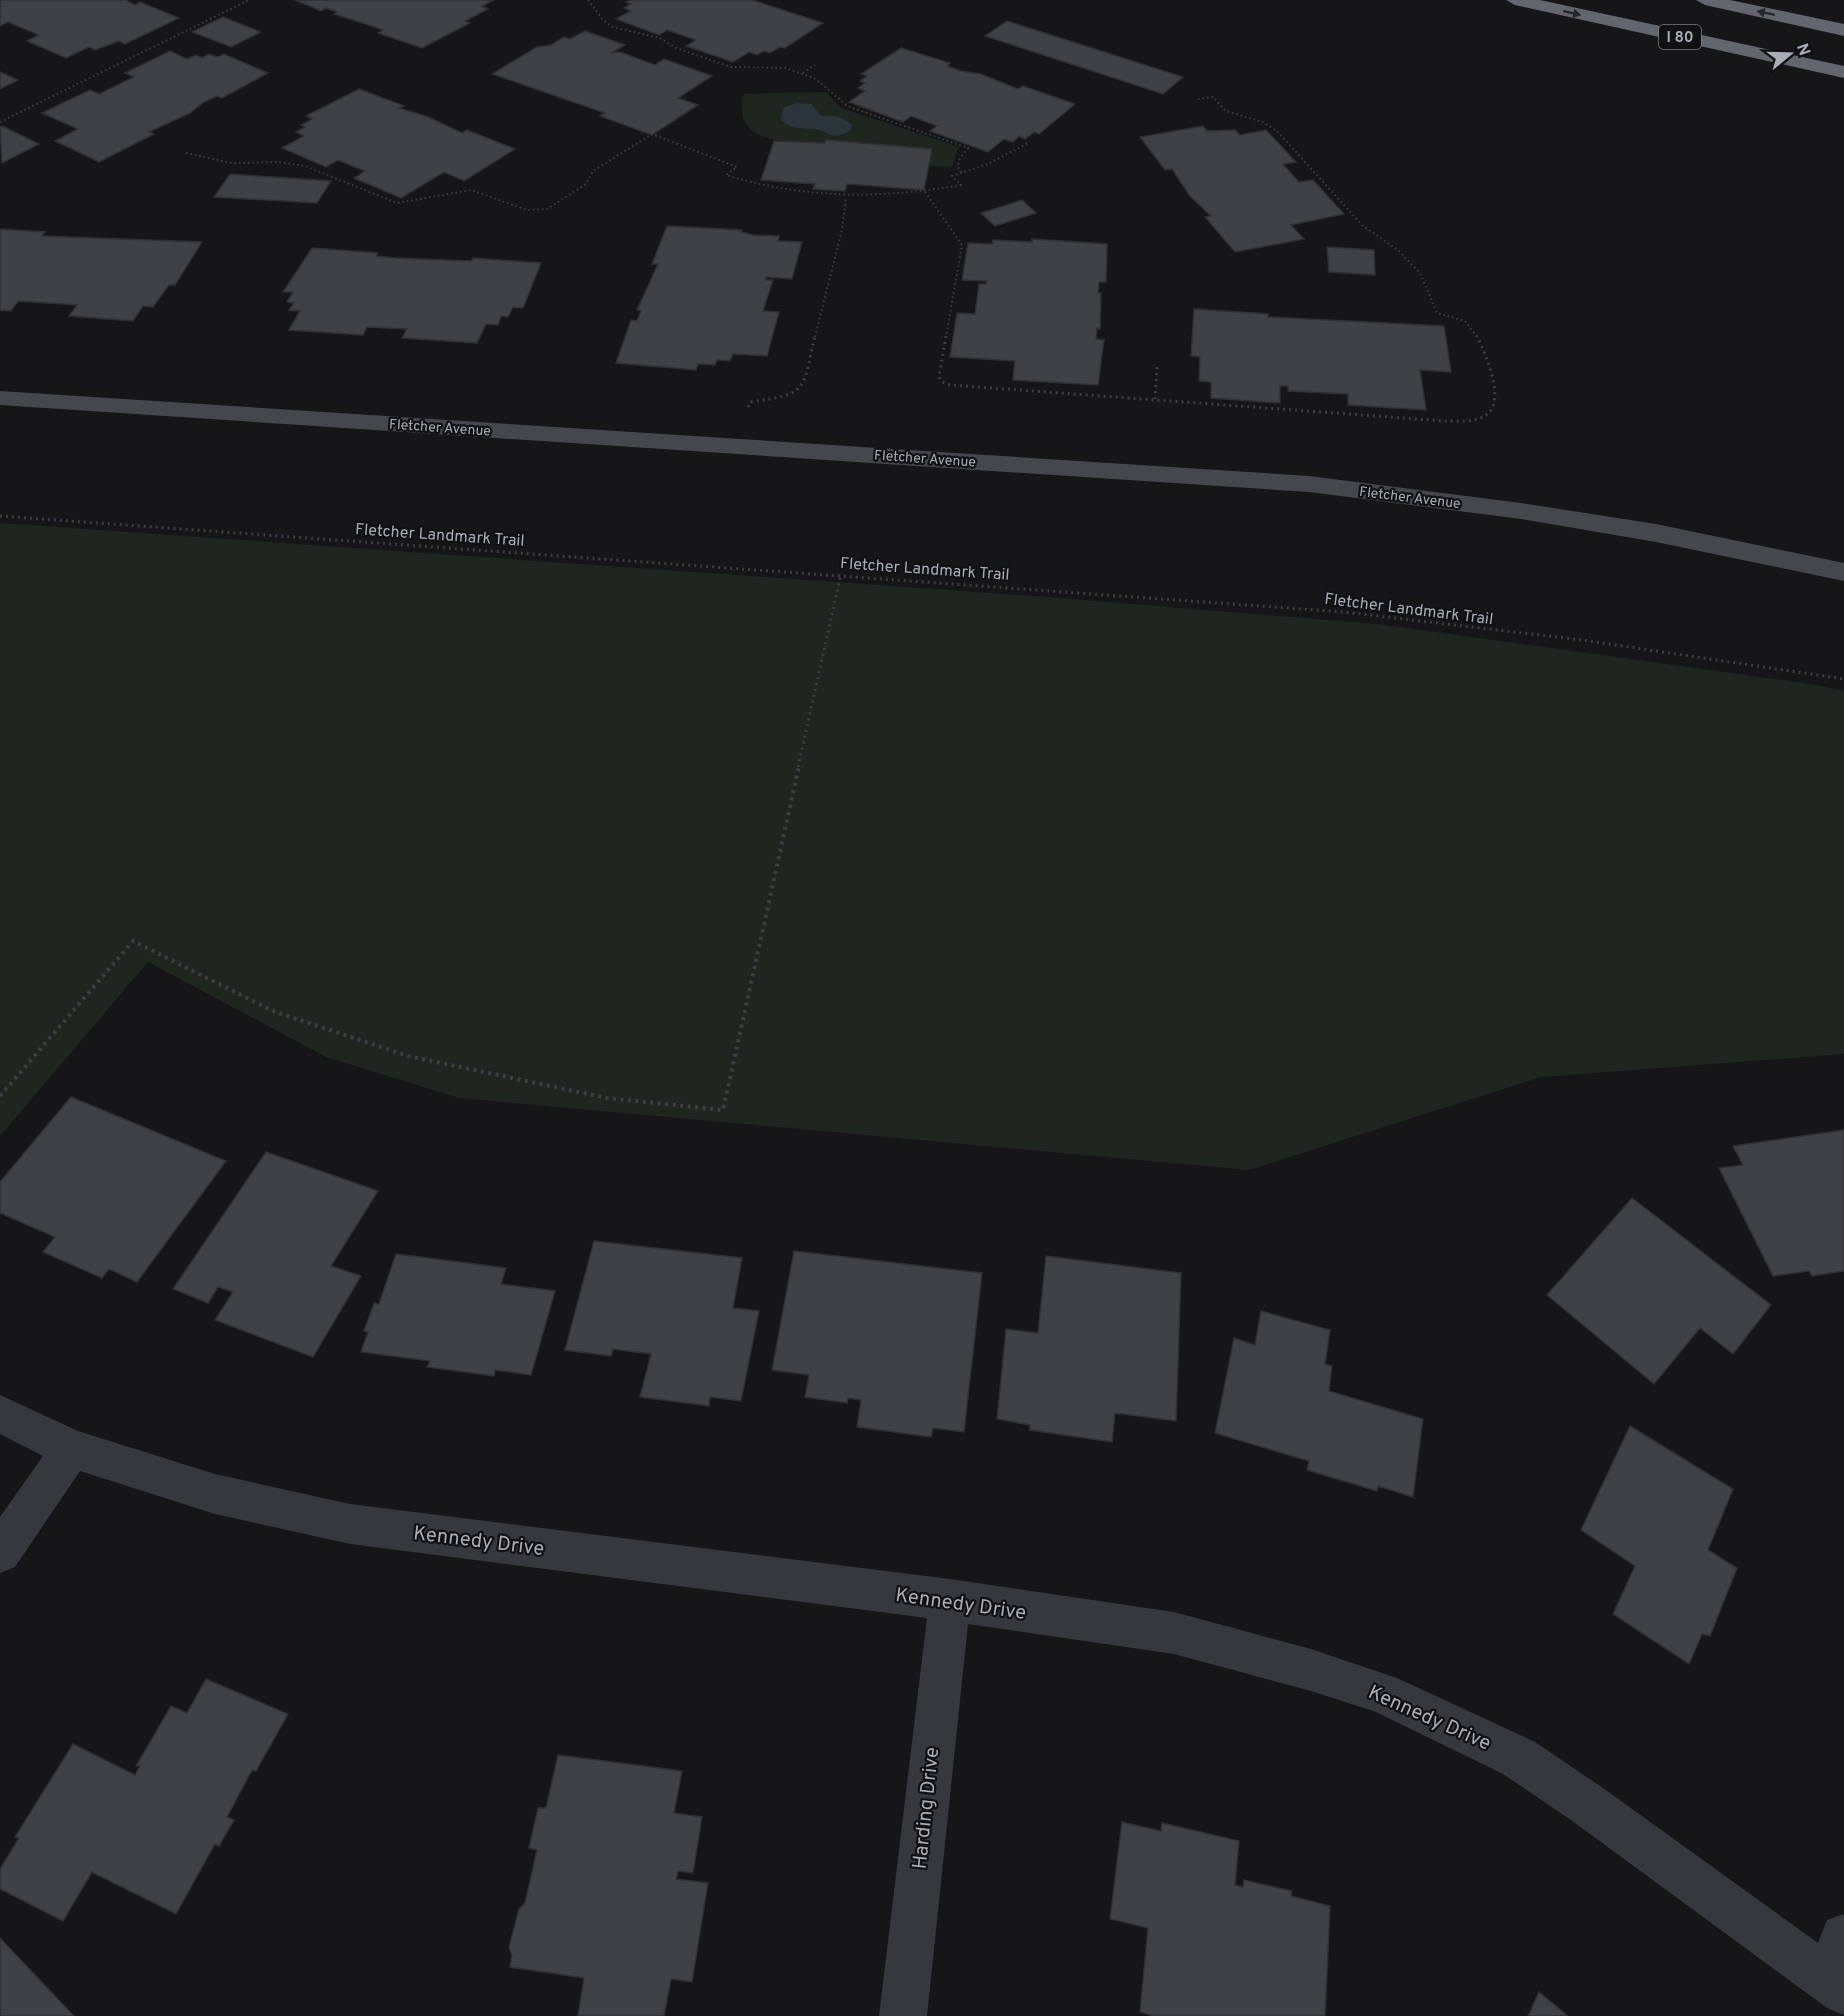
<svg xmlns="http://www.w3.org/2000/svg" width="1844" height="2016" font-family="Overpass,sans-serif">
	<rect width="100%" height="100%" fill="#161618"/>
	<!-- green -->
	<g fill="#1e261f">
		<path d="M826,92l15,16 118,39 -7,20 -23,-1 3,-17 -106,-9 -1,3c-34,-2 -95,4 -81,-49z"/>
		<path d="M0,523l1047,74 330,27 434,60 33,7v363l-303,23 -292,93 -790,-72 -133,-41 -178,-95 -148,174z"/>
	</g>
	<!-- water -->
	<path fill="#2c353c" d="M796,103l15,1 10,12c12,-1 22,1 31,9l-2,6c-22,11 -20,-1 -37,-2 -13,-1 -22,0 -32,-9l2,-12z"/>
	<!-- building -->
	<g fill="#404145" stroke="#303034" stroke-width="1.5">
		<path d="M0,0h126l9,5 5,-3 39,16 -54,26 -6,-3 -24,9 -6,-3 -23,11 -39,-17 12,-6 -31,-13 -8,4z"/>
		<path d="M295,0h199l-12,6 6,3 -23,12 5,2 -48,25 -44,-15 5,-3 -11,-4 -38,-12 3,-2 -11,-4 -5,3z"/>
		<path d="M630,0h122l71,23 -38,25 -5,-1 -10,6 -6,-2 -7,4 -8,-3 -16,10 -47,-16 10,-6 -29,-10 -8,5 -43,-16 15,-8 -7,-3 7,-4 -5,-2z"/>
		<path d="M223,17l38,15 -30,15 -39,-15z"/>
		<path d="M1007,21l176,56 -20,17 -178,-58z"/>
		<path d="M585,31l40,14 -14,8 9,-1 35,13 9,-6 48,17 -34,22 20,7 -46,30 -52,-19 5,-3 -113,-39 45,-27 14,-2 13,-8 6,2z"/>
		<path d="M901,48l49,15 -3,3 14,5 20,3 37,15 5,-3 52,18 -36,30 -5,-2 -9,7 -6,-3 -6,6 -9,-3 -16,13 -58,-21 7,-5 -26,-10 -8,6 -54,-20 16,-11 -7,-3 7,-5 -5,-2 7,-5 -6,-2z"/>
		<path d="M170,51l17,8 9,-4 6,3 7,-4 8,3 7,-3 44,19 -46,25 -5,-2 -13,6 -14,11 -41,19 5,2 -55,28 -44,-21 23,-12 -36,-16 48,-23 9,4 35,-17 -9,-4z"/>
		<path d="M0,72l18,8 -18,9z"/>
		<path d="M359,89l45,17 -5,2 29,9 34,16 5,-3 48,19 -51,32 -20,-9 -43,26 -47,-20 11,-7 -27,-11 -12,7 -44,-19 22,-12 -8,-4 9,-5 -4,-2 11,-6 -6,-3z"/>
		<path d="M2,126l37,18 -37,19 -2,-36z"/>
		<path d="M1203,126l4,5 28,-1 5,5 26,-5 30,32 -13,2 16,18 14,-2 31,34 -53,11 13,14 -69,13 -30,-35 6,-1 -21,-20 -18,-27 -7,1 -25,-33z"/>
		<path d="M826,140l106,9 -8,41 -77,-6 -2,7 -32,-2 2,-5 -54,-4 13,-39 51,2z"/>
		<path d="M230,174l101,7 -14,22 -103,-6z"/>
		<path d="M1022,200l14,13 -41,13 -14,-13z"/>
		<path d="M667,226l75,4 -1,2 12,3 26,1 -1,5 24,1 -10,37 -26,-2v3h7l-10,31 16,1 -12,44 -34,-2 -3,7 -13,-1 -2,5 -17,-1 -2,6 -80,-7 15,-43 6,1 4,-10 -4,-1 21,-46h-6z"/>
		<path d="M0,229l45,3 -3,4 160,6 -27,43h-6l-16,22 -10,-1 -10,15 -64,-5 8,-11 -59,-4 -7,10 -11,-1z"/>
		<path d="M1032,239l75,5 -1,38h-7l-1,11h3l-1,36 -3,-1 -1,11 8,1 -6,45 -85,-5 2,-19 -65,-4 7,-44 18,1 4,-30h7l1,-3 -25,-1 6,-37 24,1 1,-4 39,2z"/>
		<path d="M1327,247l47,3 1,25 -46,-3z"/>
		<path d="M312,248l66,5 -2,3 19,2 76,3 2,-3 68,5 -18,45 -10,-1 -5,10 -7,-1 -3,9 -12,-1 -9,19 -75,-5 5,-9 -40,-2 -4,8 -74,-5 11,-19 -11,-1 5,-7 -7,-1 6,-10h-10z"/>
		<path d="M1194,309l74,5v3l176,9 7,46 -31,-2 6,40 -78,-5v-11l-60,-3v-5h-8v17l-69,-5v-16l-12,-1 1,-24 -9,-1z"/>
		<path d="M71,1097l155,64 -89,121 -28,-13 -7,9 -59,-26 12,-15 -55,-24v-31z"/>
		<path d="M1844,1130v141l-32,5 -3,-5 -36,5 -54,-108 24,-3 -10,-19z"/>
		<path d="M266,1152l112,39 -47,75 30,10 -48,81 -98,-37 18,-28 -15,-5 -10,16 -35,-14z"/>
		<path d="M1632,1198l139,107 -38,49 -33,-26 -46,56 -107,-89z"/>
		<path d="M594,1241l148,17 -9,50 26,3 -18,90 -31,-4 -1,9 -69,-9 11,-43 -38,-5 -2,7 -46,-6z"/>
		<path d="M794,1251l188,22 -18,159 -31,-4 -2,9 -74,-10 4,-27 -13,-2 -1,5 -42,-6 4,-22 -37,-5z"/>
		<path d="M396,1254l110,14 -5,16 54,7 -24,84 -36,-5 -1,6 -67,-9 3,-6 -69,-9 7,-20 -4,-1 10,-28 5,1z"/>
		<path d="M1046,1256l135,17 -5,148 -61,-8 -3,29 -82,-12v-5l-33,-6 9,-90 32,4z"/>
		<path d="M1261,1311l69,19 -5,34 7,2 -3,25 94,28 -10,78 -35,-11 -1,5 -70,-21 2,-9 -94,-28 19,-95 21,7z"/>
		<path d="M1630,1426l103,63 -25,61 29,18 -27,68 -8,-2 -13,30 -76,-50 22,-48 -54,-36z"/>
		<path d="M206,1679l82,35 -32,57 -4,-1 -25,47 7,3 -15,26 -4,-2 -39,70 -84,-42 -29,49 -63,-32v-20l19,-31 -4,-1 58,-93 62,31 5,-9h-4l35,-60 16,7z"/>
		<path d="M558,1755l124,16 -8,42 28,4 -9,56 -15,-2 -2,8 32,4 -16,99 -21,-3 -7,37h-86l6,-38 -74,-11 2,-11 -3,-9 10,-38 6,-6 12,-53 -8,-2 9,-40h8z"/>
		<path d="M1122,1822l39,9 1,-8 77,18 -4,44 8,2 1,-7 48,11 -1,5 39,10 -5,110h-171l-14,-4 8,-84 -38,-9z"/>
		<path d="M0,1938l74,78h-74z"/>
		<path d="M1539,1992l29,24h-40z"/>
	</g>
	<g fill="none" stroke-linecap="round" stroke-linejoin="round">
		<!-- path-far2 -->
		<g stroke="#3d3f44" stroke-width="2" stroke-dasharray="1.5 3" stroke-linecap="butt">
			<path d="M588,0l15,20 10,7 47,11 16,10 55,19 55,1 30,11 31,27 121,42 -9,12 -1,7 4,6"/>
			<path d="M803,73l12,-8"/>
			<path d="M1198,99l15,-2 13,14 37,11 14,9 85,94 37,26 21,22 17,40 28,8 12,16"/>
			<path d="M0,122l249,-122"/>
			<path d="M186,153l46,10 47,-1 26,4 92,37 74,-13 56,20 20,-1 39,-25 7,-13 59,-37 85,33 -11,8c79,24 154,24 235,10l-9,-9 36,-12 42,-22"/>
			<path d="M925,192l37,53 -16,92"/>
			<path d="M815,337l27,-107 4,-33"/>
		</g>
		<!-- path-far1 -->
		<g stroke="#3d3f44" stroke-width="3" stroke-dasharray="2 4" stroke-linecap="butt">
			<path d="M946,336l-7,41 3,5 8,3 495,36c13,0 30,2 41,-6 21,-14 -1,-62 -9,-79"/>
			<path d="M1155,399l2,-32"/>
			<path d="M748,407l2,-5c59,-8 52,-11 65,-66"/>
			<path d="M0,516l1344,96 238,28 262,39"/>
			<path d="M798,767l43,-193"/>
		</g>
		<!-- path -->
		<path stroke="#3d3f44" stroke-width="4" stroke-dasharray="3 4.5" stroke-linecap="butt" d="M0,1096l133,-155 140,70 135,45 199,42 116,12 76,-344"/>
		<!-- street -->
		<path fill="#37383d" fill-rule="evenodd" d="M0,1395l78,36 137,43 135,30 600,75 224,33 137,37 86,29 138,64 68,46 215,155 9,-23 17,-6v101l-17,-7 -256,-188 -68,-46 -127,-62 -65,-21 -137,-37 -206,-30 -41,392h-48l48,-398 -577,-74 -135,-30 -135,-43 -65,96 -15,6v-56l43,-61 -43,-22z"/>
		<!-- secondary -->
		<path fill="#45474d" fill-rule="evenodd" d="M0,391l1309,85 212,27 135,21 188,39v18l-188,-39 -135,-23 -212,-27 -1309,-87z"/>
		<!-- highway -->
		<g fill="#63666e" fill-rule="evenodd">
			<path d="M1506,0h34l304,66v12l-329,-73z"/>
			<path d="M1696,0h34l114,24v12l-139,-31z"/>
		</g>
	</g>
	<!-- one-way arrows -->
	<defs><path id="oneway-solid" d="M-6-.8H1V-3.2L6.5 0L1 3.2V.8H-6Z" transform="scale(1.5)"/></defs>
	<g fill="#26262a">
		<use href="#oneway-solid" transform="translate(1572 13) rotate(13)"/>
		<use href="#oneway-solid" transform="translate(1766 13) rotate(-168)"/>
	</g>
	<g text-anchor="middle" stroke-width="4.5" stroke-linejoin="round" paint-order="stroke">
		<!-- far-street labels -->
		<g font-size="14" fill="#a8adb8" stroke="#111113">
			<text transform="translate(440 427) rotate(4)" y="5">Fletcher Avenue</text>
			<text transform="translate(925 458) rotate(4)" y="5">Fletcher Avenue</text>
			<text transform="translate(1410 497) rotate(7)" y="5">Fletcher Avenue</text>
		</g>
		<!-- shield labels -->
		<rect fill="#111113" stroke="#7b7e86" stroke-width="1.5" x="1659" y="25" width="42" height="24" rx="4.5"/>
		<g font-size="15" font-weight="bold" fill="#a8adb8">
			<text x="1680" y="42">I 80</text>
		</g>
		<!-- street labels -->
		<g font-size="16" fill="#a8adb8" stroke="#111113">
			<text transform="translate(440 534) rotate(4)" y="6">Fletcher Landmark Trail</text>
			<text transform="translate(925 568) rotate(4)" y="6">Fletcher Landmark Trail</text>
			<text transform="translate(1409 608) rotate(7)" y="6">Fletcher Landmark Trail</text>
		</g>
		<!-- near-street labels -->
		<g font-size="20" fill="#a8adb8" stroke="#111113">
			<text transform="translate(479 1540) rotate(7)" y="7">Kennedy Drive</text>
			<text transform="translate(961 1603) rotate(8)" y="7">Kennedy Drive</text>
			<text transform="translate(1430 1717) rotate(24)" y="7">Kennedy Drive</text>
			<text transform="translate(925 1808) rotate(-84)" y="7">Harding Drive</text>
		</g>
	</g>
	<!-- north arrow -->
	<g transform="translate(1790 54) rotate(71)" stroke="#111113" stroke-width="4.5" paint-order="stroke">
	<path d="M0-4.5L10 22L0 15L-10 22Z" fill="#a8adb8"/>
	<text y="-9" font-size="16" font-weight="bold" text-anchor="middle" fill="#a8adb8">N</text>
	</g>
</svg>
